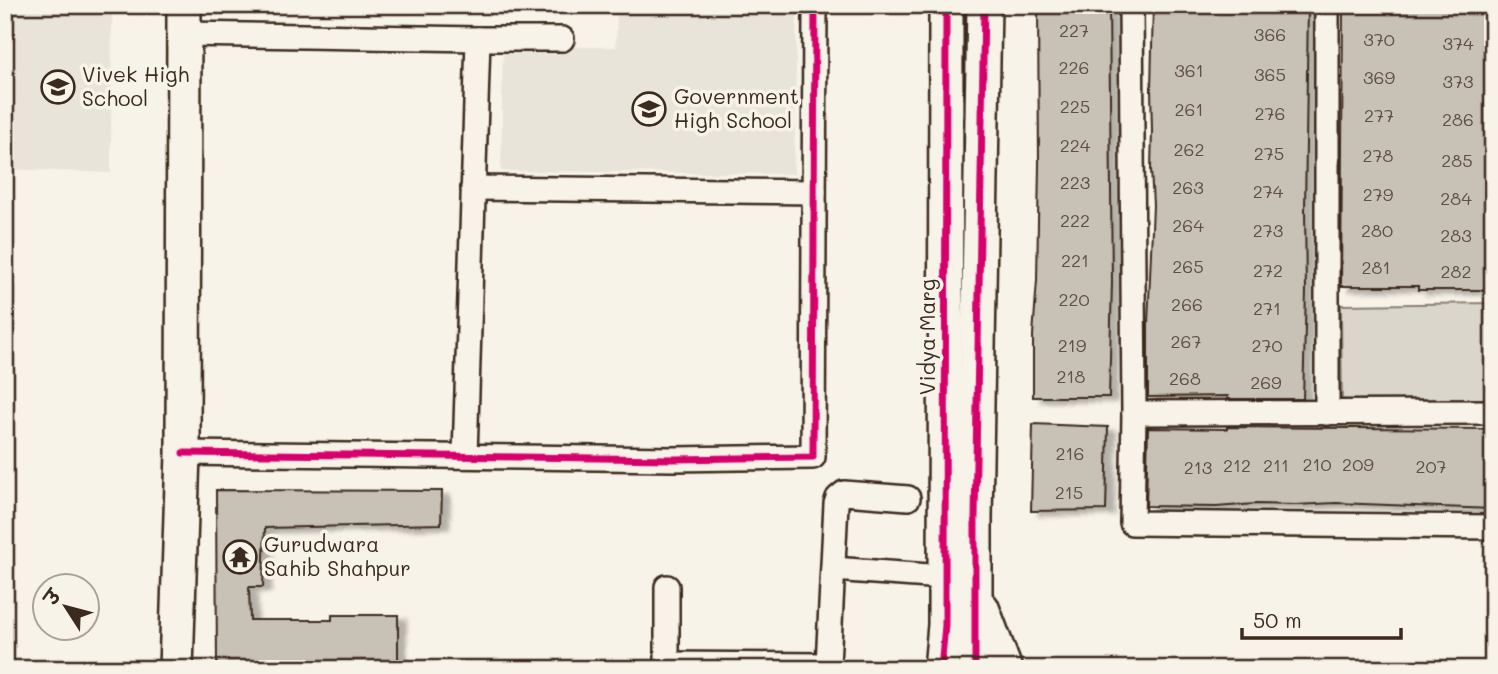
<svg xmlns="http://www.w3.org/2000/svg" width="1498" height="674" font-family="Mali,'Playpen Sans Deva',sans-serif">
	<defs>
		<filter id="shadow"><feDropShadow dx="8" dy="4.5" stdDeviation="2" flood-color="#0004"/></filter>
	</defs>
	<rect width="100%" height="100%" fill="#f7f3e8"/>
	<filter id="ink" filterUnits="userSpaceOnUse"><feTurbulence type="fractalNoise" baseFrequency=".0143" numOctaves="2"/><feDisplacementMap in="SourceGraphic" scale="14" xChannelSelector="R" yChannelSelector="G"/><feConvolveMatrix kernelMatrix="1 2 1 2 8 2 1 2 1" color-interpolation-filters="sRGB"/></filter>
	<g filter="url(#ink)">
		<!-- built -->
		<g fill="#e9e4d9">
			<path d="M5,5h107l-1,168 -106,-4z"/>
			<path d="M617,5h180l-3,169 -293,-3 2,-125 113,1z"/>
		</g>
		<!-- green -->
		<path fill="#dbd6cb" stroke="#8b8074" stroke-width="2" d="M1493,303v97l-151,2 -1,-97z"/>
		<!-- building -->
		<g fill="#c8c1b6" stroke="#3b2a1e" stroke-width="2" filter="url(#shadow)">
			<path d="M1038,5h71l3,277 -3,115h-76v-62l4,-55 2,-116z"/>
			<path d="M1153,5h155l-3,205 1,81 -3,108h-75v-3l-80,1v-73l5,-119 -2,-36 1,-38 -1,-42z"/>
			<path d="M1343,5h150v285h-75v-4h-77z"/>
			<path d="M1033,424l75,3 -2,83 -75,1z"/>
			<path d="M1227,427l266,2v80l-157,-6 -41,2 -40,-1 -39,3 -70,-1 2,-78 79,1z"/>
			<path d="M216,490l226,1 -1,33 -176,4 -2,59h-14l1,33h82v-5h66v54h-181z"/>
		</g>
		<g fill="none" stroke-linecap="round" stroke-linejoin="round">
			<defs>
				<g id="street">
					<path d="M1131,5l3,408 -2,110 361,4"/>
					<path d="M1327,5v408"/>
					<path d="M183,34l295,5h84"/>
					<path d="M473,188l341,4"/>
					<path d="M1134,413l359,-1"/>
					<path d="M183,453l491,6 139,-2 2,-452"/>
					<path d="M465,456l13,-417"/>
					<path d="M833,569l96,7"/>
					<path d="M667,587v82"/>
					<path d="M667,664l161,1 8,-161 2,-6 6,-5 64,5"/>
				</g>
				<g id="secondary">
					<path d="M982,608l23,61"/>
					<path d="M176,669l7,-216 1,-448"/>
					<path d="M941,669l4,-44 1,-620"/>
					<path d="M975,669v-150l9,-514"/>
				</g>
			</defs>
			<!-- street casing -->
			<use href="#street" stroke="#3b2a1e" stroke-width="28"/>
			<!-- secondary casing -->
			<use href="#secondary" stroke="#3b2a1e" stroke-width="38"/>
			<!-- street -->
			<use href="#street" stroke="#f7f3e8" stroke-width="23"/>
			<!-- secondary -->
			<use href="#secondary" stroke="#f7f3e8" stroke-width="33"/>
			<defs>
				<g id="cycleway">
					<path d="M183,453l491,6 139,-2 2,-452"/>
					<path d="M941,669l4,-44 1,-620"/>
					<path d="M975,669v-150l9,-514"/>
				</g>
			</defs>
			<!-- cycleway casing -->
			<use href="#cycleway" stroke="#f7f3e8" stroke-width="11"/>
			<!-- cycleway -->
			<use href="#cycleway" stroke="#d6006c" stroke-width="7"/>
		</g>
	</g>
	<!-- icons -->
	<defs>
		<symbol id="school-ring" viewBox="-11 -11 22 22"><circle r="9.5" fill="#f7f3e8" stroke="#3b2a1e" stroke-width="1.5"/><path d="M0-5L7-2L0 1L-7-2ZM-4 1L0 2.5L4 1V4Q0 6-4 4Z" fill="#3b2a1e"/></symbol>
		<symbol id="temple-ring" viewBox="-11 -11 22 22"><circle r="9.5" fill="#f7f3e8" stroke="#3b2a1e" stroke-width="1.5"/><path d="M0-6L5-2H3V0L6.5 2.5H4V6H1.5V3h-3V6H-4V2.5H-6.5L-3 0V-2H-5Z" fill="#3b2a1e"/></symbol>
	</defs>
	<g fill-rule="evenodd">
		<use href="#school-ring" x="39" y="68" width="38" height="38"/>
		<use href="#school-ring" x="630" y="90" width="38" height="38"/>
		<use href="#temple-ring" x="221" y="538" width="38" height="38"/>
	</g>
	<g text-anchor="middle" stroke-width="7" stroke-linejoin="round" paint-order="stroke">
		<!-- number labels -->
		<g font-size="18" fill="#5e5044">
			<text x="1074" y="37">227</text>
			<text x="1270" y="41">366</text>
			<text x="1379" y="46">370</text>
			<text x="1458" y="50">374</text>
			<text x="1074" y="74">226</text>
			<text x="1189" y="77">361</text>
			<text x="1270" y="81">365</text>
			<text x="1379" y="84">369</text>
			<text x="1458" y="88">373</text>
			<text x="1075" y="113">225</text>
			<text x="1189" y="116">261</text>
			<text x="1270" y="120">276</text>
			<text x="1379" y="122">277</text>
			<text x="1458" y="126">286</text>
			<text x="1075" y="152">224</text>
			<text x="1189" y="156">262</text>
			<text x="1269" y="160">275</text>
			<text x="1378" y="162">278</text>
			<text x="1457" y="167">285</text>
			<text x="1075" y="189">223</text>
			<text x="1188" y="194">263</text>
			<text x="1268" y="198">274</text>
			<text x="1378" y="201">279</text>
			<text x="1456" y="205">284</text>
			<text x="1075" y="227">222</text>
			<text x="1188" y="232">264</text>
			<text x="1268" y="237">273</text>
			<text x="1377" y="237">280</text>
			<text x="1456" y="242">283</text>
			<text x="1075" y="267">221</text>
			<text x="1188" y="273">265</text>
			<text x="1376" y="274">281</text>
			<text x="1268" y="277">272</text>
			<text x="1456" y="278">282</text>
			<text x="1074" y="306">220</text>
			<text x="1187" y="311">266</text>
			<text x="1267" y="315">271</text>
			<text x="1186" y="348">267</text>
			<text x="1072" y="352">219</text>
			<text x="1267" y="352">270</text>
			<text x="1071" y="383">218</text>
			<text x="1185" y="385">268</text>
			<text x="1266" y="389">269</text>
			<text x="1070" y="460">216</text>
			<text x="1317" y="471">210</text>
			<text x="1358" y="471">209</text>
			<text x="1237" y="472">212</text>
			<text x="1276" y="472">211</text>
			<text x="1431" y="473">207</text>
			<text x="1198" y="474">213</text>
			<text x="1069" y="499">215</text>
		</g>
		<!-- poi labels -->
		<g font-size="21" fill="#3b2a1e" stroke="#f7f3e8" text-anchor="start">
			<text x="82" y="82">Vivek High<tspan x="82" dy="24">School</tspan></text>
			<text x="674" y="104">Government<tspan x="674" dy="24">High School</tspan></text>
			<text x="264" y="552">Gurudwara<tspan x="264" dy="24">Sahib Shahpur</tspan></text>
		</g>
		<!-- street labels -->
		<g font-size="21" fill="#3b2a1e" stroke="#f7f3e8">
			<text transform="translate(928 337) rotate(-90)" y="7">Vidya Marg</text>
		</g>
	</g>
	<!-- margin -->
	<rect width="1498" height="674" fill="none" stroke="#f7f3e8" stroke-width="28"/>
	<rect x="14" y="14" width="1470" height="646" fill="none" stroke="#3b2a1e" stroke-width="2.5" filter="url(#ink)"/>
	<!-- north arrow -->
	<g transform="translate(66 607) rotate(306)"><circle r="33" fill="#f7f3e8" stroke="#aca397" stroke-width="2"/>
	<path d="M0-5L12 26L0 18L-12 26Z" fill="#3b2a1e"/>
	<text y="-10" font-size="19" font-weight="bold" text-anchor="middle" fill="#3b2a1e">उ</text>
	</g>
	<!-- scale -->
	<path d="M1242 628v10h159v-10" fill="none" stroke="#3b2a1e" stroke-width="3.5"/>
	<text x="1253" y="628" font-size="21" fill="#3b2a1e" stroke="#f7f3e8" stroke-width="5" paint-order="stroke">50 m</text>
</svg>
